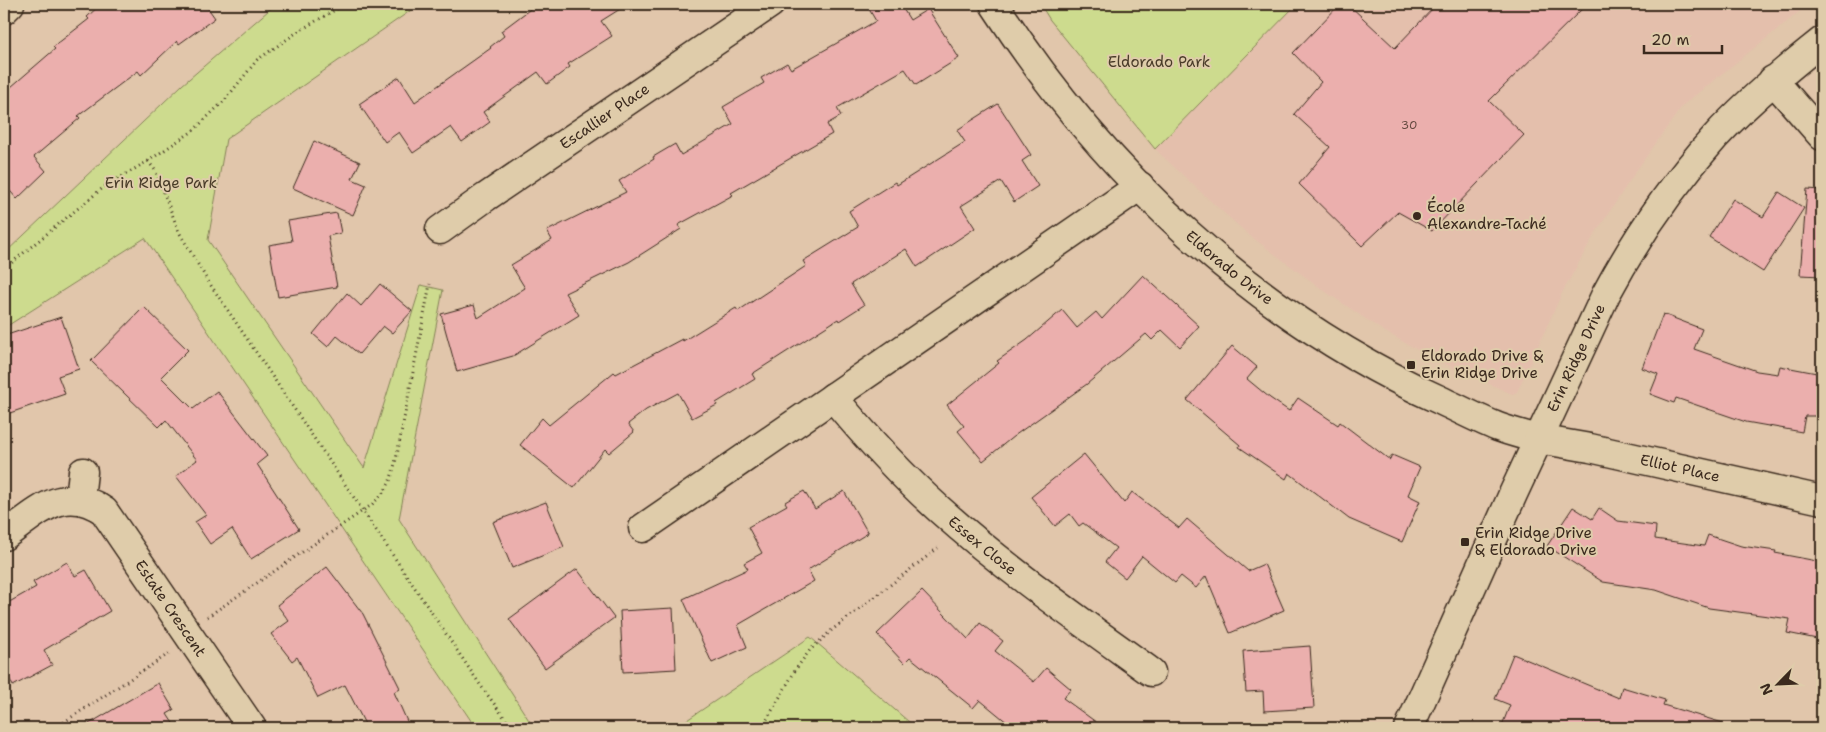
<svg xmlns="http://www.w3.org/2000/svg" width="1826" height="732" font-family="'Shantell Sans',sans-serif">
	<rect width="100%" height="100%" fill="#e1c6ab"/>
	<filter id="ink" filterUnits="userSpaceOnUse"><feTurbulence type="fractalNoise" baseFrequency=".02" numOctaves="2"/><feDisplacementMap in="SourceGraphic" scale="10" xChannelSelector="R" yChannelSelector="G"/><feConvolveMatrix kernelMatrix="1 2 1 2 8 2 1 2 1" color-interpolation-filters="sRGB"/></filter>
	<g filter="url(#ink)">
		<!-- built -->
		<path fill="#e4bfac" d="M1297,4h512l-126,101 -47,66 -43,66 -31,56 -45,99 -5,2 -80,-36 -50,-28 -59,-40 -74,-55 -44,-39 -50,-47 114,-118z"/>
		<!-- green -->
		<g fill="#cddb8e" stroke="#848256">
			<path d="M276,4h144l-194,135 -18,101 156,228 57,-183 22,5 -44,229 133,206 16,3h-72l-331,-490 -141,90v-74l178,-169z"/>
			<path d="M1040,4h257l-142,145 -105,-129z"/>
			<path d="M810,637l106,91h-241z"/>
		</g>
		<!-- building -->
		<g fill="#ebafad" stroke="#3b2a1e">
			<path d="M101,4h104l10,14 -36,26 -2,-3 -36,34 -3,-4 -60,45 2,2 -46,39 12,14 -29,28 -13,-15v-91l51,-44 -2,-2 36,-28 -2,-2z"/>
			<path d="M537,4h91l-27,17 11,15 -44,28 2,3 -23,17 -9,-12 -55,40 7,10 -28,20 -11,-15 -38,26 -14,-21 -14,10 -26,-38 40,-27 16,25 76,-54 -1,-1 14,-11 -3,-5z"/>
			<path d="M866,4h34l10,16 18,-11 31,49 -43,27 -11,-16 -68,39 4,8 -14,8 5,10 -101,59 2,2 -55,30 3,4 -52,33 -64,31 14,22 -66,41 -56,16 -16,-58 33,-9 4,13 47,-30 -14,-23 41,-25 -5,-9 79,-39 -7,-11 35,-22 -1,-2 22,-13 6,11 52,-31 -10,-17 41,-24 -3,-5 26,-15 4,6 85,-48z"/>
			<path d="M1340,4h8l47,44 42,-44h150l-98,97 35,34 -92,96 -34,-19 -36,34 -63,-62 31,-37 -36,-33 27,-32 -28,-29z"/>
			<path d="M998,104l33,51 -9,6 16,25 -24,16 -13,-21 -40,25 14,22 -58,39 -11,-18 -55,35 13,21 -25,16 -1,-2 -86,55 3,5 -39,24 1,2 -25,13 -14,-25 -32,17 -18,14 6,8 -25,21 -4,-4 -31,39 -54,-43 22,-27 7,7 65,-53 2,2 66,-35 1,2 53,-33 2,3 68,-45 -3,-5 55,-34 -9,-16 46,-29 2,3 68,-43 -8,-12z"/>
			<path d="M314,141l46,21 -8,17 14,6 -13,30 -60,-27z"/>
			<path d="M1807,189l15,1v86l-22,-1z"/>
			<path d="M1779,192l25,16 -41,64 -54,-35 24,-38 30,18z"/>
			<path d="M337,213l4,20 -13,3 9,51 -59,10 -9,-52 23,-4 -4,-20z"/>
			<path d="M1143,275l56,51 -19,21 -18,-17 -10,10 -6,-6 -59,50 -73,52 -31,25 -25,-30 6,-5 -17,-21 52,-42 -2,-2 30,-21 35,-30 15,18 19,-16 6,7z"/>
			<path d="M380,284l32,27 -20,22 -9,-7 -24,28 -22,-18 -9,11 -15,-13 34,-41 14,13z"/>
			<path d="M144,307l44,43 -27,27 32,32 24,-18 50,65 -10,8 42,65 -48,30 -19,-30 -22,15 -15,-22 11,-7 -30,-39 21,-16 -31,-40 -7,7 -68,-66z"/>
			<path d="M1663,314l39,15 -8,20 63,22 21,3 2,-8 42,8v42h-17l-3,16 -56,-10 -70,-24 -2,5 -24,-9 8,-20 -16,-6z"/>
			<path d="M61,317l18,52 -21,7 7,18 -61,21v-79z"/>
			<path d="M1232,346l25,21 -10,12 23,19 19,13 9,-13 40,27 2,-3 50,38 2,-5 28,12 -12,28 12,6 -18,41 -53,-23 -60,-46 -3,6 -47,-32 1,-2 -53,-45z"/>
			<path d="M1084,454l40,49 8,-11 47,36 8,-9 61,52 16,-7 20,46 -54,23 -24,-57 -10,12 -15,-12 -6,7 -33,-27 -17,22 -20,-16 11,-14 -33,-25 -4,3 -9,-12 -15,12 -24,-29z"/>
			<path d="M804,491l11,18 29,-18 24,42 -60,37 6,11 -76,44 9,22 -35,16 -29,-64 65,-30 -4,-6 18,-10 -14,-26 39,-22 -2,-3z"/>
			<path d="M546,502l18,45 -52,21 -19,-46z"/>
			<path d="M1573,507l19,12 7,-11 19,13 38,5 -1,13 49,7 4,-11 33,11 35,5 -1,2 47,9v78l-35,-7 3,-14 -81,-11 -53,-18 -53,-8 -56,-36z"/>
			<path d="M67,562l8,14 11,-6 24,41 -66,39 8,15 -39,21 -9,-18v-63l32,-18 -3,-5z"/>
			<path d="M327,567l36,47 37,74 -6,4 16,36h-43l-22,-43 -27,13 -21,-41 -5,4 -21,-27 18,-13 -12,-16z"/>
			<path d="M577,569l37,49 -69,50 -36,-49z"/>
			<path d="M922,591l46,48 12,-16 23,18 -8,10 39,31 12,-14 25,21 -8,9 41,30h-90l-34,-28 -7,8 -63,-51 -6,6 -27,-29z"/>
			<path d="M673,608l3,61 -53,3 -3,-61z"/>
			<path d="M1310,646l4,62 -50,3 -1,-20 -17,1 -3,-41z"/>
			<path d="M1513,654l106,44 3,-11 43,13 -2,5 60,18 -1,5h-221l9,-23 -15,-6z"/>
			<path d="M158,683l16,27 -7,4 9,14h-94z"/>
		</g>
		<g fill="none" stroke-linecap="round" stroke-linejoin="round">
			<defs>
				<g id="minor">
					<path d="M4,10l6,-6"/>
					<path d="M1773,80l49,56"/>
					<path id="s1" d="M440,230l46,-33 284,-193"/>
					<path id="s2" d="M833,397c33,40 68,78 107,113 66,59 139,110 211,162"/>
					<path id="s3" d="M1538,439l52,9 232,52"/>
					<path d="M80,499l3,-27"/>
					<path d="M643,528l497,-342"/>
					<path id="s4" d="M4,536c33,-23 60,-54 100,-25l148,217"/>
				</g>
				<g id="tertiary">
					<path id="s5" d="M994,4c110,170 261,312 446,396 19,9 38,19 58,27 13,5 27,8 40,12"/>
					<path id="s6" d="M1409,728l104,-234 93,-200c30,-56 66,-109 109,-157 32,-35 69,-66 107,-96"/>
				</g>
			</defs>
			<!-- minor casing -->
			<use href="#minor" stroke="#3b2a1e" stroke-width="31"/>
			<!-- tertiary casing -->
			<use href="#tertiary" stroke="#3b2a1e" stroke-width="31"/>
			<!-- path -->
			<g stroke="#3b2a1e" stroke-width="3" stroke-dasharray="1 4" stroke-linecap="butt">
				<path d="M148,161l7,9 24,62 27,46 275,408 31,42"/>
				<path d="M4,269l100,-82 44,-26 45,-30 32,-31 32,-40 42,-29 46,-27"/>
				<path d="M207,617l163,-111c20,-17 21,-26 27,-51l33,-171"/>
				<path d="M55,728l115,-75"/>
				<path d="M762,728l34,-59 14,-19 22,-20 106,-82"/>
			</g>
			<!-- minor -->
			<use href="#minor" stroke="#dfccaa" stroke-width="28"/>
			<!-- tertiary -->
			<use href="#tertiary" stroke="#dfccaa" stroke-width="28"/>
		</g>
	</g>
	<!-- markers -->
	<g fill="#3b2a1e" stroke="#dfccaa" stroke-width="2">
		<circle cx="1417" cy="216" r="5"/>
		<rect x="1406" y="360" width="10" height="10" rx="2.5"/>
		<rect x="1460" y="537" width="10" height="10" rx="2.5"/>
	</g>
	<g text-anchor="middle" stroke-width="4" stroke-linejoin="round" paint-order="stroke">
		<!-- number labels -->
		<g font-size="12" fill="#674b42">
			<text x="1409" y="129">30</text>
		</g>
		<!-- park labels -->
		<g font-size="15" fill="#4a3c29" stroke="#dfccaa">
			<text x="1159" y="67">Eldorado Park</text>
			<text x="161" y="188">Erin Ridge Park</text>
		</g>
		<!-- street labels -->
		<g font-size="15" fill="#3b2a1e" stroke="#dfccaa">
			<text dy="5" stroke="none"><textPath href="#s1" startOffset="200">Escallier Place</textPath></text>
			<text dy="5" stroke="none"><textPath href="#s5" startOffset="355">Eldorado Drive</textPath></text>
			<text dy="5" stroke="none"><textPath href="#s6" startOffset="406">Erin Ridge Drive</textPath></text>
			<text dy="5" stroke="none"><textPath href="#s3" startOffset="145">Elliot Place</textPath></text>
			<text dy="5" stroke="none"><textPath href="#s2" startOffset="211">Essex Close</textPath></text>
			<text dy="5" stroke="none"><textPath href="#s4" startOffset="231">Estate Crescent</textPath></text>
		</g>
		<!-- poi labels -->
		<g font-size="15" fill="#3b2a1e" stroke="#dfccaa" text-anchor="start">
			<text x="1427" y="212">École<tspan x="1427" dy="17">Alexandre-Taché</tspan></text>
			<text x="1421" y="361">Eldorado Drive &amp;<tspan x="1421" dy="17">Erin Ridge Drive</tspan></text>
			<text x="1475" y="538">Erin Ridge Drive<tspan x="1475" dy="17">&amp; Eldorado Drive</tspan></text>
		</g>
	</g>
	<!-- margin -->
	<rect width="1826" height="732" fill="none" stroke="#dfccaa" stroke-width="20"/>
	<rect x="10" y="10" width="1806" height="712" fill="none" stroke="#3b2a1e" stroke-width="2" filter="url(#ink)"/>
	<!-- north arrow -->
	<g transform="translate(1778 684) rotate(246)" stroke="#dfccaa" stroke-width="4" paint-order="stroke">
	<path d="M0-4L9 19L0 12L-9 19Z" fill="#3b2a1e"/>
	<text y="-8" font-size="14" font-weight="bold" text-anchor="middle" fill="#3b2a1e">N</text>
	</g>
	<!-- scale -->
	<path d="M1644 45v8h78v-8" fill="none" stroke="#3b2a1e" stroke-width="2.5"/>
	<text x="1651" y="45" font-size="15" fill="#3b2a1e" stroke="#dfccaa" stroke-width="4" paint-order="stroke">20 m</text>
</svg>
